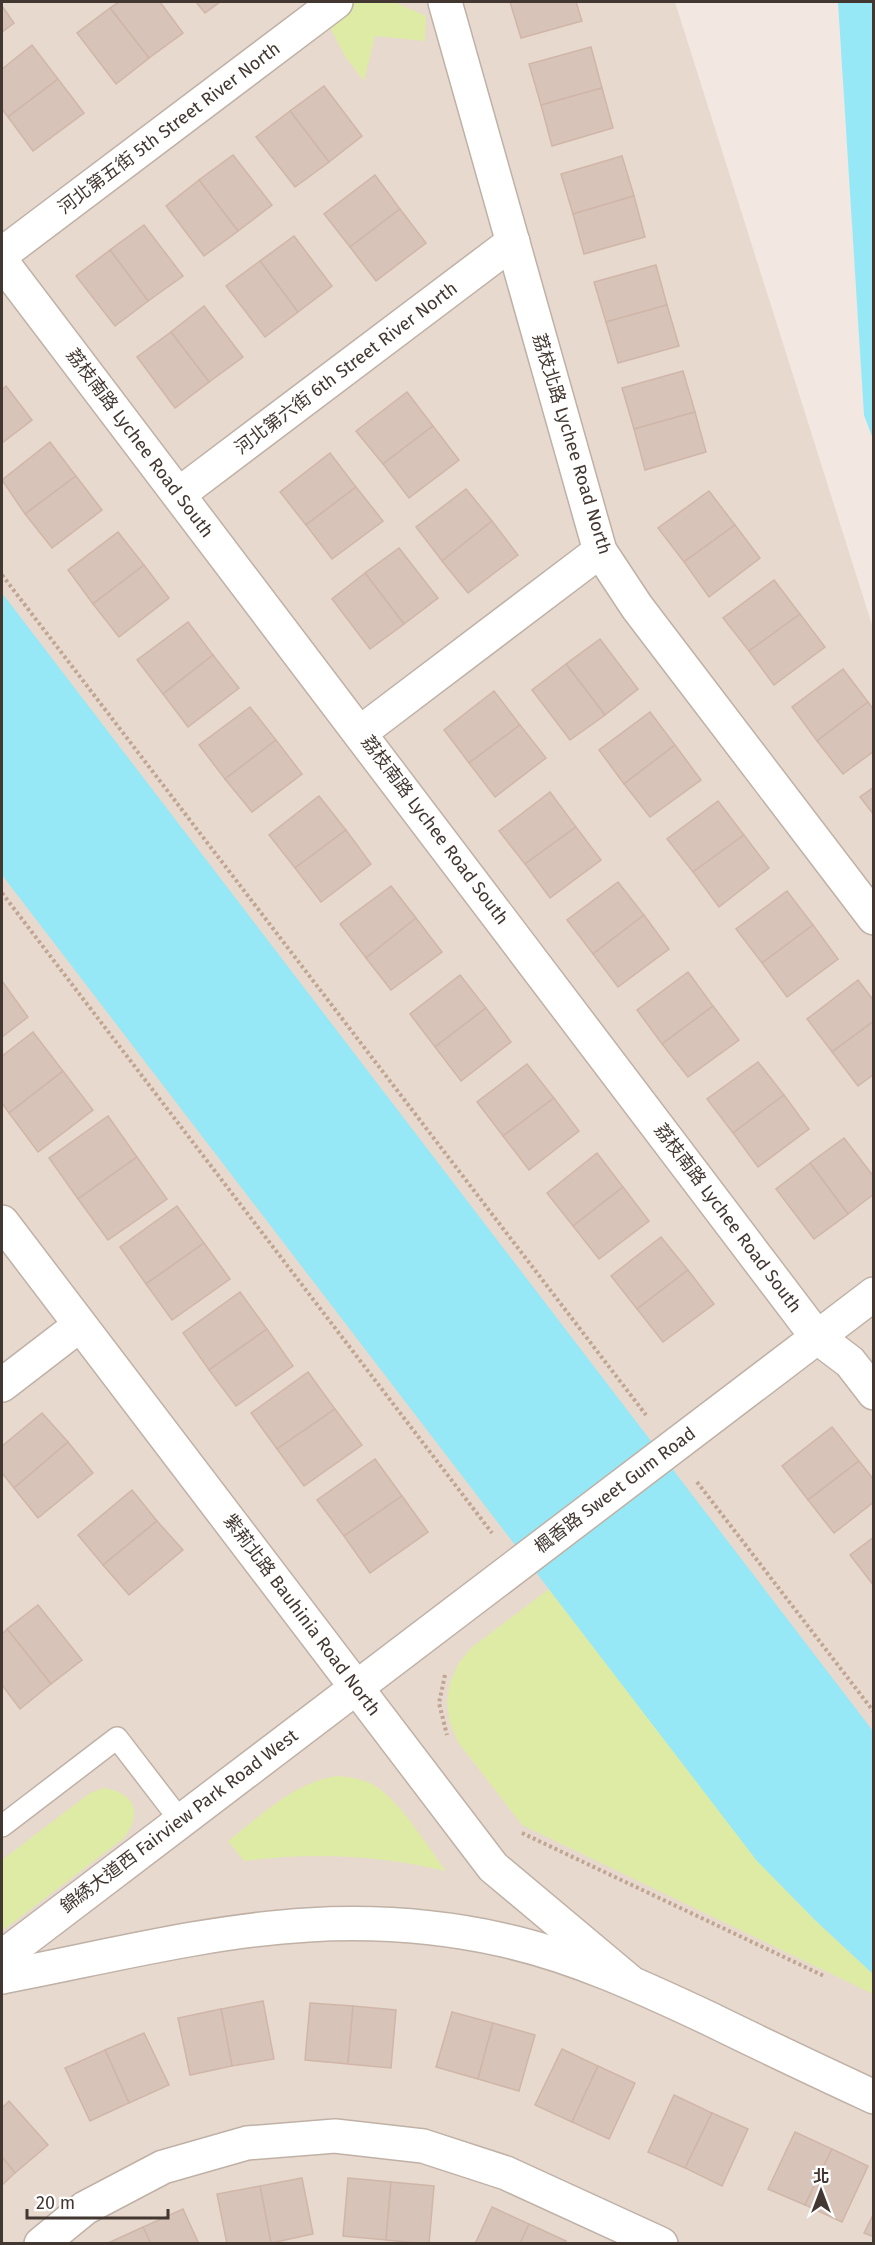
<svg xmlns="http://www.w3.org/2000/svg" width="875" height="2245" font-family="'Fira Sans','Noto Sans TC',sans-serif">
	<rect width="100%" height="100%" fill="#f2e8e1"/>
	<!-- residential -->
	<path fill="#e7d9ce" d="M2,2h673l198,626v1615l-871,1z"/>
	<!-- green -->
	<g fill="#deeba5">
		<path d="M341,2h53l32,14 -1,25 -50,-5 -11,45 -19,-25 -21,-40z"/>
		<path d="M549,1589l208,271 58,60 58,54v20l-351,-169 -64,-83 -8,-19 -3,-20 3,-20 8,-19 13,-16z"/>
		<path d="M337,1776c14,1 28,3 40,11 26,18 50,59 69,84 -68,-16 -133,-19 -202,-10l-16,-20c34,-26 66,-59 109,-65z"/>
		<path d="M104,1788c31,5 39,25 20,50l-122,93v-71l88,-67z"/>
	</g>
	<!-- water -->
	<g fill="#96e8f6">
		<path d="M838,2h35v437l-9,-24z"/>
		<path d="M2,593l871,1138v243l-58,-54 -58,-59 -755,-986z"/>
	</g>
	<!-- building -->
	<g fill="#d7c3b8" stroke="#d0b6a8" stroke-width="1.5">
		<path d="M119,2h41l23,31 -34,25 -39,-50z"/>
		<path d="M196,2h24l-15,11z"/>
		<path d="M510,2h66l6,19 -61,17z"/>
		<path d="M2,6l12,17 -12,9z"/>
		<path d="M110,8l39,50 -33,26 -39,-51z"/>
		<path d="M32,45l26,34 -50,38 -6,-8v-40z"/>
		<path d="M591,47l11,41 -61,17 -12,-41z"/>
		<path d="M58,79l26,34 -51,38 -25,-34z"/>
		<path d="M324,86l38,50 -33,26 -39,-51z"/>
		<path d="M602,88l11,40 -61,18 -11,-41z"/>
		<path d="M290,111l39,51 -34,25 -39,-50z"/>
		<path d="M233,155l39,50 -34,26 -39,-51z"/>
		<path d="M622,156l12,40 -61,18 -12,-40z"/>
		<path d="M375,175l25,34 -50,38 -26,-33z"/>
		<path d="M199,180l39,51 -34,25 -38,-50z"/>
		<path d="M634,196l11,41 -61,17 -11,-40z"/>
		<path d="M400,209l26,34 -50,38 -26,-34z"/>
		<path d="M144,225l39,51 -35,25 -38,-51z"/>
		<path d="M294,236l38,50 -34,26 -38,-51z"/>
		<path d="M110,250l38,51 -33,25 -39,-50z"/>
		<path d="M260,261l38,51 -33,25 -39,-51z"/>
		<path d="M656,265l11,40 -61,17 -12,-40z"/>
		<path d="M667,305l12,41 -61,17 -12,-41z"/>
		<path d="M204,306l39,51 -34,25 -38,-50z"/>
		<path d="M171,332l38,50 -34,26 -38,-51z"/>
		<path d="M683,371l12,41 -61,17 -12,-41z"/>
		<path d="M6,386l26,34 -30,23v-53z"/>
		<path d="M407,392l26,34 -50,38 -27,-33z"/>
		<path d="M695,412l11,40 -61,18 -11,-41z"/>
		<path d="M433,426l26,34 -50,38 -26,-34z"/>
		<path d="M50,442l26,34 -51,38 -23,-34z"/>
		<path d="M330,453l26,34 -50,38 -26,-33z"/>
		<path d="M76,476l26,34 -50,38 -27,-34z"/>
		<path d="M356,487l27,34 -51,38 -26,-34z"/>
		<path d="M466,489l26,32 -50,40 -26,-34z"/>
		<path d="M709,491l26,34 -51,37 -26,-34z"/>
		<path d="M492,521l26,34 -50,38 -26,-32z"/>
		<path d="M735,525l25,33 -51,39 -25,-35z"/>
		<path d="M118,532l26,33 -51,39 -25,-34z"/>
		<path d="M399,548l39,50 -34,26 -39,-51z"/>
		<path d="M144,565l25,33 -50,39 -26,-33z"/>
		<path d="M365,573l39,51 -34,25 -38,-50z"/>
		<path d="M774,580l26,34 -51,37 -26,-33z"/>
		<path d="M800,614l25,33 -51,38 -25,-34z"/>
		<path d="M188,622l25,33 -50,39 -26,-34z"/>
		<path d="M600,639l38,50 -33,26 -39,-51z"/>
		<path d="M213,655l26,33 -51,39 -25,-33z"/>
		<path d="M566,664l39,51 -35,25 -38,-50z"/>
		<path d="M843,669l25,33 -51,39 -25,-34z"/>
		<path d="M494,691l26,34 -51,38 -25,-33z"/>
		<path d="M868,702l6,8v41l-31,23 -26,-33z"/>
		<path d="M250,707l26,33 -51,39 -26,-34z"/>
		<path d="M650,712l25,33 -51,39 -25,-34z"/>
		<path d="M520,725l26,33 -51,39 -26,-34z"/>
		<path d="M276,740l26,34 -50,38 -27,-33z"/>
		<path d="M675,745l26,35 -51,37 -26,-33z"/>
		<path d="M874,787v28l-14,-18z"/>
		<path d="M550,792l26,35 -51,37 -26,-33z"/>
		<path d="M319,796l27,34 -51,38 -26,-33z"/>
		<path d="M718,801l26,34 -51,37 -26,-33z"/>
		<path d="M576,827l25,33 -51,38 -25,-34z"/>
		<path d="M346,830l25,34 -50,38 -26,-34z"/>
		<path d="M744,835l25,33 -50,39 -26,-35z"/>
		<path d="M618,882l26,33 -51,39 -26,-34z"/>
		<path d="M391,886l25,32 -50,40 -26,-34z"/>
		<path d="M787,891l26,34 -51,38 -26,-34z"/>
		<path d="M644,915l25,34 -51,38 -25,-33z"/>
		<path d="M416,918l26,34 -51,38 -25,-32z"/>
		<path d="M813,925l25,34 -51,38 -25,-34z"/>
		<path d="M688,972l25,34 -51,38 -25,-34z"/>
		<path d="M460,975l26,33 -51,39 -25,-33z"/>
		<path d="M858,980l16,21v20l-42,31 -25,-33z"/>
		<path d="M2,981l26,36 -26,20z"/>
		<path d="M713,1006l26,34 -51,37 -26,-33z"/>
		<path d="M486,1008l25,34 -50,39 -26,-34z"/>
		<path d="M874,1021v53l-16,12 -26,-34z"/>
		<path d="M33,1032l30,39 -54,42 -7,-10v-47z"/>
		<path d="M758,1062l26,33 -51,38 -26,-34z"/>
		<path d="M527,1064l27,34 -51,38 -26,-34z"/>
		<path d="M63,1071l30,39 -55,42 -29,-39z"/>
		<path d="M784,1095l25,34 -51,38 -25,-34z"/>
		<path d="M554,1098l25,33 -50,39 -26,-34z"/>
		<path d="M108,1116l29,41 -59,42 -29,-41z"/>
		<path d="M844,1138l30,39v17l-26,20 -38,-51z"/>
		<path d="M597,1153l26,34 -50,39 -26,-33z"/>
		<path d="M137,1157l30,42 -59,41 -30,-41z"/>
		<path d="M810,1163l38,51 -34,25 -38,-50z"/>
		<path d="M623,1187l26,34 -50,38 -26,-33z"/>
		<path d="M177,1206l27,37 -58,41 -26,-37z"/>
		<path d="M661,1237l27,33 -51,39 -26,-33z"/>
		<path d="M204,1243l26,36 -58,41 -26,-36z"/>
		<path d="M688,1270l26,34 -51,38 -26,-33z"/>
		<path d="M240,1292l27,37 -58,41 -26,-37z"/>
		<path d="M267,1329l26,37 -57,40 -27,-36z"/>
		<path d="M308,1372l27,37 -58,40 -26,-36z"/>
		<path d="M335,1409l27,36 -58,41 -27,-37z"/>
		<path d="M42,1413l26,29 -54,46 -12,-15v-27z"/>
		<path d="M832,1427l27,34 -51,39 -26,-34z"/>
		<path d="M68,1442l25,31 -55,45 -24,-30z"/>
		<path d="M375,1459l27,37 -58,40 -27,-36z"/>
		<path d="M859,1461l15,19v22l-40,31 -26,-33z"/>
		<path d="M132,1490l25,31 -54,44 -25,-30z"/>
		<path d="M402,1496l26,36 -58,41 -26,-37z"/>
		<path d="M157,1521l26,29 -54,45 -26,-30z"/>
		<path d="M874,1537v49l-24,-31z"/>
		<path d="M38,1605l44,55 -31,24 -44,-55z"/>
		<path d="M7,1629l44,55 -31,25 -18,-24v-51z"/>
		<path d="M263,2001l11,58 -42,7 -11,-57z"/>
		<path d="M310,2003l43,3 -5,58 -43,-4z"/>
		<path d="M353,2006l43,4 -5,58 -43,-4z"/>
		<path d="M221,2009l11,57 -42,9 -12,-57z"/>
		<path d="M452,2012l41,11 -15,56 -42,-12z"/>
		<path d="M493,2023l42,12 -16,56 -41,-12z"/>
		<path d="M144,2033l25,52 -40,18 -24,-53z"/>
		<path d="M562,2049l36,17 -26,56 -37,-17z"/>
		<path d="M105,2050l24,53 -39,18 -25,-53z"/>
		<path d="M598,2066l37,17 -26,56 -37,-17z"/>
		<path d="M674,2095l38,18 -27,55 -37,-16z"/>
		<path d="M9,2101l39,44 -33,28 -13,-16v-49z"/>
		<path d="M712,2113l36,16 -26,57 -37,-18z"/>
		<path d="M795,2132l37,17 -27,56 -37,-16z"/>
		<path d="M832,2149l36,17 -26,56 -37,-17z"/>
		<path d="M2,2157l13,16 -13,12z"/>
		<path d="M302,2178l11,56 -42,9 -11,-57z"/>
		<path d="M348,2178l43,4 -5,58 -43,-4z"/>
		<path d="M391,2182l43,4 -5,58 -43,-4z"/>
		<path d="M260,2186l11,57 -44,1 -10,-50z"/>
		<path d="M492,2207l37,17 -9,20h-45z"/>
		<path d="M183,2209l16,35h-48l-8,-17z"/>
		<path d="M874,2213v24l-10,-4z"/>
		<path d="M529,2224l37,17 -1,3h-45z"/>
		<path d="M143,2227l8,17h-45z"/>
	</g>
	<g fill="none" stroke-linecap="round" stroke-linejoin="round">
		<defs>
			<path id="lane" d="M2,1826l115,-88 63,82"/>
			<g id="street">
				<path d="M445,2l155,549 37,56 237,311"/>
				<path d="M2,254l334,-252"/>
				<path d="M2,262l815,1075 33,25 24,31"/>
				<path d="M179,494l334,-252"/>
				<path d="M361,732l239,-181"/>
				<path d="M2,1222l491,645 136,114"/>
				<path d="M2,1385l78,-60"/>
				<path d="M2,1957l872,-663"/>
				<path d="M2,1977c100,-19 204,-46 306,-52 65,-4 132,1 195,15 72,16 139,47 205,78 55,27 110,53 166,79"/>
				<path d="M41,2244l44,-36 78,-41 84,-24 88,-7 88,10 83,27 155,71"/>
			</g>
		</defs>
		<!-- lane casing -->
		<use href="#lane" stroke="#c0b1a6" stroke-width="24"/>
		<!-- street casing -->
		<use href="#street" stroke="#c0b1a6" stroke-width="36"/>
		<!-- path -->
		<g stroke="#c1a593" stroke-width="4" stroke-dasharray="3 3" stroke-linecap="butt">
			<path d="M2,575l644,840"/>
			<path d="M2,893l490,640"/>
			<path d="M697,1482l177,230"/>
			<path d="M445,1675l-6,28 8,32"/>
			<path d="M522,1833l302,143"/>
		</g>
		<!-- lane -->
		<use href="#lane" stroke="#fff" stroke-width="21"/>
		<!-- street -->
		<use href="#street" stroke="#fff" stroke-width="33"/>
	</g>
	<g text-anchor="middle" stroke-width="6" stroke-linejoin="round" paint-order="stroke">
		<!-- street labels -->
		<g font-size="18" fill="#433831" stroke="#fff">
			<text transform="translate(169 128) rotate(-37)" y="6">河北第五街 5th Street River North</text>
			<text transform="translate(346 368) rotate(-37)" y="6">河北第六街 6th Street River North</text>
			<text transform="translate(140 443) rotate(53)" y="6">荔枝南路 Lychee Road South</text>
			<text transform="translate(572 444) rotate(73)" y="6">荔枝北路 Lychee Road North</text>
			<text transform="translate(435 830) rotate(53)" y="6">荔枝南路 Lychee Road South</text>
			<text transform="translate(728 1218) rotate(53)" y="6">荔枝南路 Lychee Road South</text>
			<text transform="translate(615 1490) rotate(-37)" y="6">楓香路 Sweet Gum Road</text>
			<text transform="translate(302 1615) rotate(53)" y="6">紫荊北路 Bauhinia Road North</text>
			<text transform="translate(179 1821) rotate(-37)" y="6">錦綉大道西 Fairview Park Road West</text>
		</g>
	</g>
	<!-- border -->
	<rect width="875" height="2245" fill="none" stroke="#433831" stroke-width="6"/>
	<!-- north arrow -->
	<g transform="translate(821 2191)" stroke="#ffffff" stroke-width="4.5" paint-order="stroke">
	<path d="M0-4.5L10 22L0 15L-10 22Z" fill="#433831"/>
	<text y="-9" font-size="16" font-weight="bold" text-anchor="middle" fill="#433831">北</text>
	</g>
	<!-- scale -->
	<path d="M27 2209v9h141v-9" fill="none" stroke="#433831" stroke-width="3"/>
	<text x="36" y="2209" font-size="18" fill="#433831" stroke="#ffffff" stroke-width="4.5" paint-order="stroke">20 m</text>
</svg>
